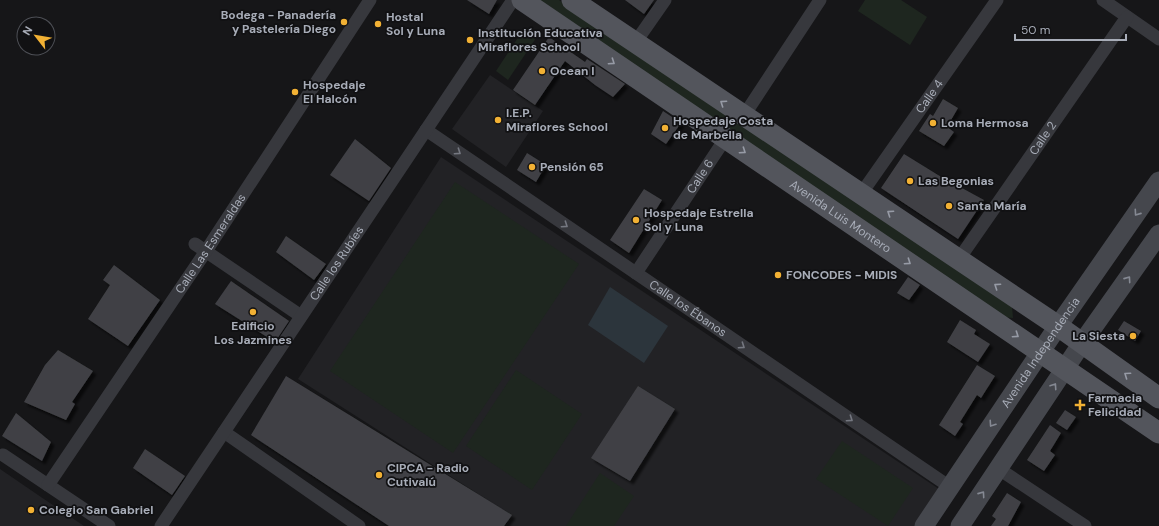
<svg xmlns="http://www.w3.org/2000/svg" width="1159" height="526" font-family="'DM Sans',sans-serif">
	<defs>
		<filter id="shadow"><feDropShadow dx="3.5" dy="3.5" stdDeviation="1" flood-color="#0009"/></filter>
	</defs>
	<rect width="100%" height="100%" fill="#161618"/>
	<!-- built -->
	<g fill="#222225">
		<path d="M490,75l53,36 -37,56 -54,-38z"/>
		<path d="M441,157l501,334 -23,35h-414l6,-11 -213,-136z"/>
		<path d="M0,469l38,26 46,31h-84z"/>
	</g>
	<!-- green -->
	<g fill="#1e261f">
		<path d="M540,0h19l453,306 1,12 -12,-1z"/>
		<path d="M865,0h36l26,17 -17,28 -52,-34z"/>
		<path d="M523,30l13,8 -28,42 -12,-9z"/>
		<path d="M455,182l124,82 -126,189 -123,-82z"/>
		<path d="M516,370l66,44 -50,76 -66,-44z"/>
		<path d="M842,441l71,47 -25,38 -72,-47z"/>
		<path d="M600,473l34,23 -20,30h-48z"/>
	</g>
	<!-- water -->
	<path fill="#2c353c" d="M610,287l58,39 -24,37 -56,-38z"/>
	<!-- building -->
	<g fill="#404145" filter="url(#shadow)">
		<path d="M467,0h30l-8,14z"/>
		<path d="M625,0h29l-10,14z"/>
		<path d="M549,37l36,25 2,-3 38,25 -12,13 -18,-12 -30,-24 -30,44 -22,-15z"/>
		<path d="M943,99l15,9 -11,19 7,5 -10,14 -25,-15 11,-17 3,2z"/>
		<path d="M663,111l18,12 -15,21 -15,-10z"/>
		<path d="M355,139l36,29 -22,33 -39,-26z"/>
		<path d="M527,153l19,12 -10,17 -19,-12z"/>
		<path d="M904,154l34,21 46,25 -26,39 -77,-51z"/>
		<path d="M644,189l18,11 -33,53 -19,-13z"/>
		<path d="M286,236l40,28 -12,16 -38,-28z"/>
		<path d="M114,265l46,35 -32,46 -40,-27 22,-34 -7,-5z"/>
		<path d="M908,277l12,8 -11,15 -12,-7z"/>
		<path d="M231,281l58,40 -14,21 -60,-38z"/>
		<path d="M960,320l16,10 -2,4 16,10 -12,18 -31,-20z"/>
		<path d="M1124,321l17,10 -6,10 -17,-11z"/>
		<path d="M58,350l35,21 -21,31 3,2 -9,16 -42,-18 21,-37z"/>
		<path d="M977,365l18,11 -14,22 -4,-3 -17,27 3,2 -8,12 -16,-11z"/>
		<path d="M286,376l226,139 -8,11h-115l-138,-91z"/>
		<path d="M638,386l37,23 -45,72 -39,-23z"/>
		<path d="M1065,410l11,7 -9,13 -11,-7z"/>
		<path d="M16,413l35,29 -9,19 -40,-25z"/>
		<path d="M1050,425l11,8 -11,18 5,4 -11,16 -17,-11z"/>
		<path d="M145,449l40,27 -13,19 -39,-27z"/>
		<path d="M1007,493l14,9 -13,24h-17l5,-7 -4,-3z"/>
	</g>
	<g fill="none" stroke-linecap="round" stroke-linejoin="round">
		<!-- minor -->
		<g stroke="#37383d" stroke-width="13">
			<path d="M1103,0l56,39"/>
			<path d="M635,43l30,-43"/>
			<path d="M743,117l77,-117"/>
			<path id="s1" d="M426,130l524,357"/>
			<path id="s2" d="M861,194l136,-194"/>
			<path d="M195,244l106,72"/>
			<path id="s3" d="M959,259l168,-242"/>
			<path id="s4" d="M636,273l89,-134"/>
			<path d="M224,432l135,94"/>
			<path d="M3,455l106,71"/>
			<path d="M999,469l86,57"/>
			<path id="s5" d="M48,485l158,-234 164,-251"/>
			<path id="s6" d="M161,526l352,-526"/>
		</g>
		<!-- secondary -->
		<g stroke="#45474d" stroke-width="19">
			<path id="s7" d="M924,526l134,-200 101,-145"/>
			<path d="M960,526l122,-183 77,-109"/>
		</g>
		<!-- primary -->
		<g stroke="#53555c" stroke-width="21">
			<path id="s8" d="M522,0l637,433"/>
			<path d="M572,0l486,326 101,72"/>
		</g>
	</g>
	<!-- one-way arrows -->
	<defs><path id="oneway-chevron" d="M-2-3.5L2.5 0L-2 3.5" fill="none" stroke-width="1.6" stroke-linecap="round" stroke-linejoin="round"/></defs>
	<g stroke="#979ba6">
		<use href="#oneway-chevron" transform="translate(612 62) rotate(34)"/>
		<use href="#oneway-chevron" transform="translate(723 103) rotate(-146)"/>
		<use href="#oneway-chevron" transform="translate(743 151) rotate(34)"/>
		<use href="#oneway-chevron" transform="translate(890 213) rotate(-146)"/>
		<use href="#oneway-chevron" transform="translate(908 262) rotate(34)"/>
		<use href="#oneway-chevron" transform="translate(997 286) rotate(-146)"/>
		<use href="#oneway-chevron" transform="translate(1016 335) rotate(34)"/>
		<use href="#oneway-chevron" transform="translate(1127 375) rotate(-145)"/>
	</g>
	<g stroke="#757881">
		<use href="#oneway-chevron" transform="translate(458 152) rotate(34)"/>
		<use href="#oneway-chevron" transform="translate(565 225) rotate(34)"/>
		<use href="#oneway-chevron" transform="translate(742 346) rotate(34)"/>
		<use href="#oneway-chevron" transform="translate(850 419) rotate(34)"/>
	</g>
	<g stroke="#858993">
		<use href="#oneway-chevron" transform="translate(1137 213) rotate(125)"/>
		<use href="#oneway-chevron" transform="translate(1128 279) rotate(-55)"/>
		<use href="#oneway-chevron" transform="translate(1054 386) rotate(-56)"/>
		<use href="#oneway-chevron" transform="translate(992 424) rotate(124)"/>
		<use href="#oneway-chevron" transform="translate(982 494) rotate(-55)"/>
	</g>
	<!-- markers -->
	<g fill="#f2b134" stroke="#111113" stroke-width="1.5">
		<circle cx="344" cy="22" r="4"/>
		<circle cx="378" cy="24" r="4"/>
		<circle cx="470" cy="40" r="4"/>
		<circle cx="542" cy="71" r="4"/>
		<circle cx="295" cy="92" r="4"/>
		<circle cx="498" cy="120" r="4"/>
		<circle cx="933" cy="123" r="4"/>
		<circle cx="665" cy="128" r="4"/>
		<circle cx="532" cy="167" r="4"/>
		<circle cx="910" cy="181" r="4"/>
		<circle cx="949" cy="206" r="4"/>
		<circle cx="636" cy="220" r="4"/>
		<circle cx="778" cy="275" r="4"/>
		<circle cx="253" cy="312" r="4"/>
		<circle cx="1133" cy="336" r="4"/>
		<path d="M1078 399h4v4h4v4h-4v4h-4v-4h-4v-4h4z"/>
		<circle cx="379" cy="475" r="4"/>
		<circle cx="31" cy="510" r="4"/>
	</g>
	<g text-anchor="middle" stroke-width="3.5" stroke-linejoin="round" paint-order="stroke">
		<!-- poi labels -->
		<g font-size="12" font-weight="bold" fill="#a8adb8" stroke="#111113" text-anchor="start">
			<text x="336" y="19" text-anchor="end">Bodega - Panadería<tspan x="336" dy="14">y Pastelería Diego</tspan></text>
			<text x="386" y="21">Hostal<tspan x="386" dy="14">Sol y Luna</tspan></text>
			<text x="478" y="37">Institución Educativa<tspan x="478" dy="14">Miraflores School</tspan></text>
			<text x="550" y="75">Ocean I</text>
			<text x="303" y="89">Hospedaje<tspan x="303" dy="14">El Halcón</tspan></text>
			<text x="506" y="117">I.E.P.<tspan x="506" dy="14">Miraflores School</tspan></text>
			<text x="673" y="125">Hospedaje Costa<tspan x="673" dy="14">de Marbella</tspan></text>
			<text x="941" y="127">Loma Hermosa</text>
			<text x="540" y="171">Pensión 65</text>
			<text x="918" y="185">Las Begonias</text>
			<text x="957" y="210">Santa María</text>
			<text x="644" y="217">Hospedaje Estrella<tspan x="644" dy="14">Sol y Luna</tspan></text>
			<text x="786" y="279">FONCODES - MIDIS</text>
			<text x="253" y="330" text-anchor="middle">Edificio<tspan x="253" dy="14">Los Jazmines</tspan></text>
			<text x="1125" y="340" text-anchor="end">La Siesta</text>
			<text x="1088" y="402">Farmacia<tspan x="1088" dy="14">Felicidad</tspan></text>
			<text x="387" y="472">CIPCA - Radio<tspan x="387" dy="14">Cutivalú</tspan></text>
			<text x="39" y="514">Colegio San Gabriel</text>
		</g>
		<!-- street labels -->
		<g font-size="12" fill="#a8adb8" stroke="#111113">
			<text dy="4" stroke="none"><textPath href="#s2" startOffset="119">Calle 4</textPath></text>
			<text dy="4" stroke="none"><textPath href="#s3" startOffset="147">Calle 2</textPath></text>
			<text dy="4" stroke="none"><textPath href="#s4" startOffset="116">Calle 6</textPath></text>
			<text dy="4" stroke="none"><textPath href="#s8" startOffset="385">Avenida Luis Montero</textPath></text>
			<text dy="4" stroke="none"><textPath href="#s5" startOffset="291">Calle Las Esmeraldas</textPath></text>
			<text dy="4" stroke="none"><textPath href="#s6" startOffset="316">Calle los Rubíes</textPath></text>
			<text dy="4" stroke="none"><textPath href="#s1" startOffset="317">Calle los Ébanos</textPath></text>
			<text dy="4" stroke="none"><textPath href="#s7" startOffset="209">Avenida Independencia</textPath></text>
		</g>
	</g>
	<!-- north arrow -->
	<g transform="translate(36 36) rotate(301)"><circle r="19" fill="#111113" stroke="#4d4f55"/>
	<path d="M0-3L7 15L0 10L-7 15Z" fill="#f2b134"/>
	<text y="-6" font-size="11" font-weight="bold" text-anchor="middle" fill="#a8adb8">N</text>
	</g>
	<!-- scale -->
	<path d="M1015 34v6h111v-6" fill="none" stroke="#a8adb8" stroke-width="2"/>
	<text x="1021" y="34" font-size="12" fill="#a8adb8" stroke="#111113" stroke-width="3" paint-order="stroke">50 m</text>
</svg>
